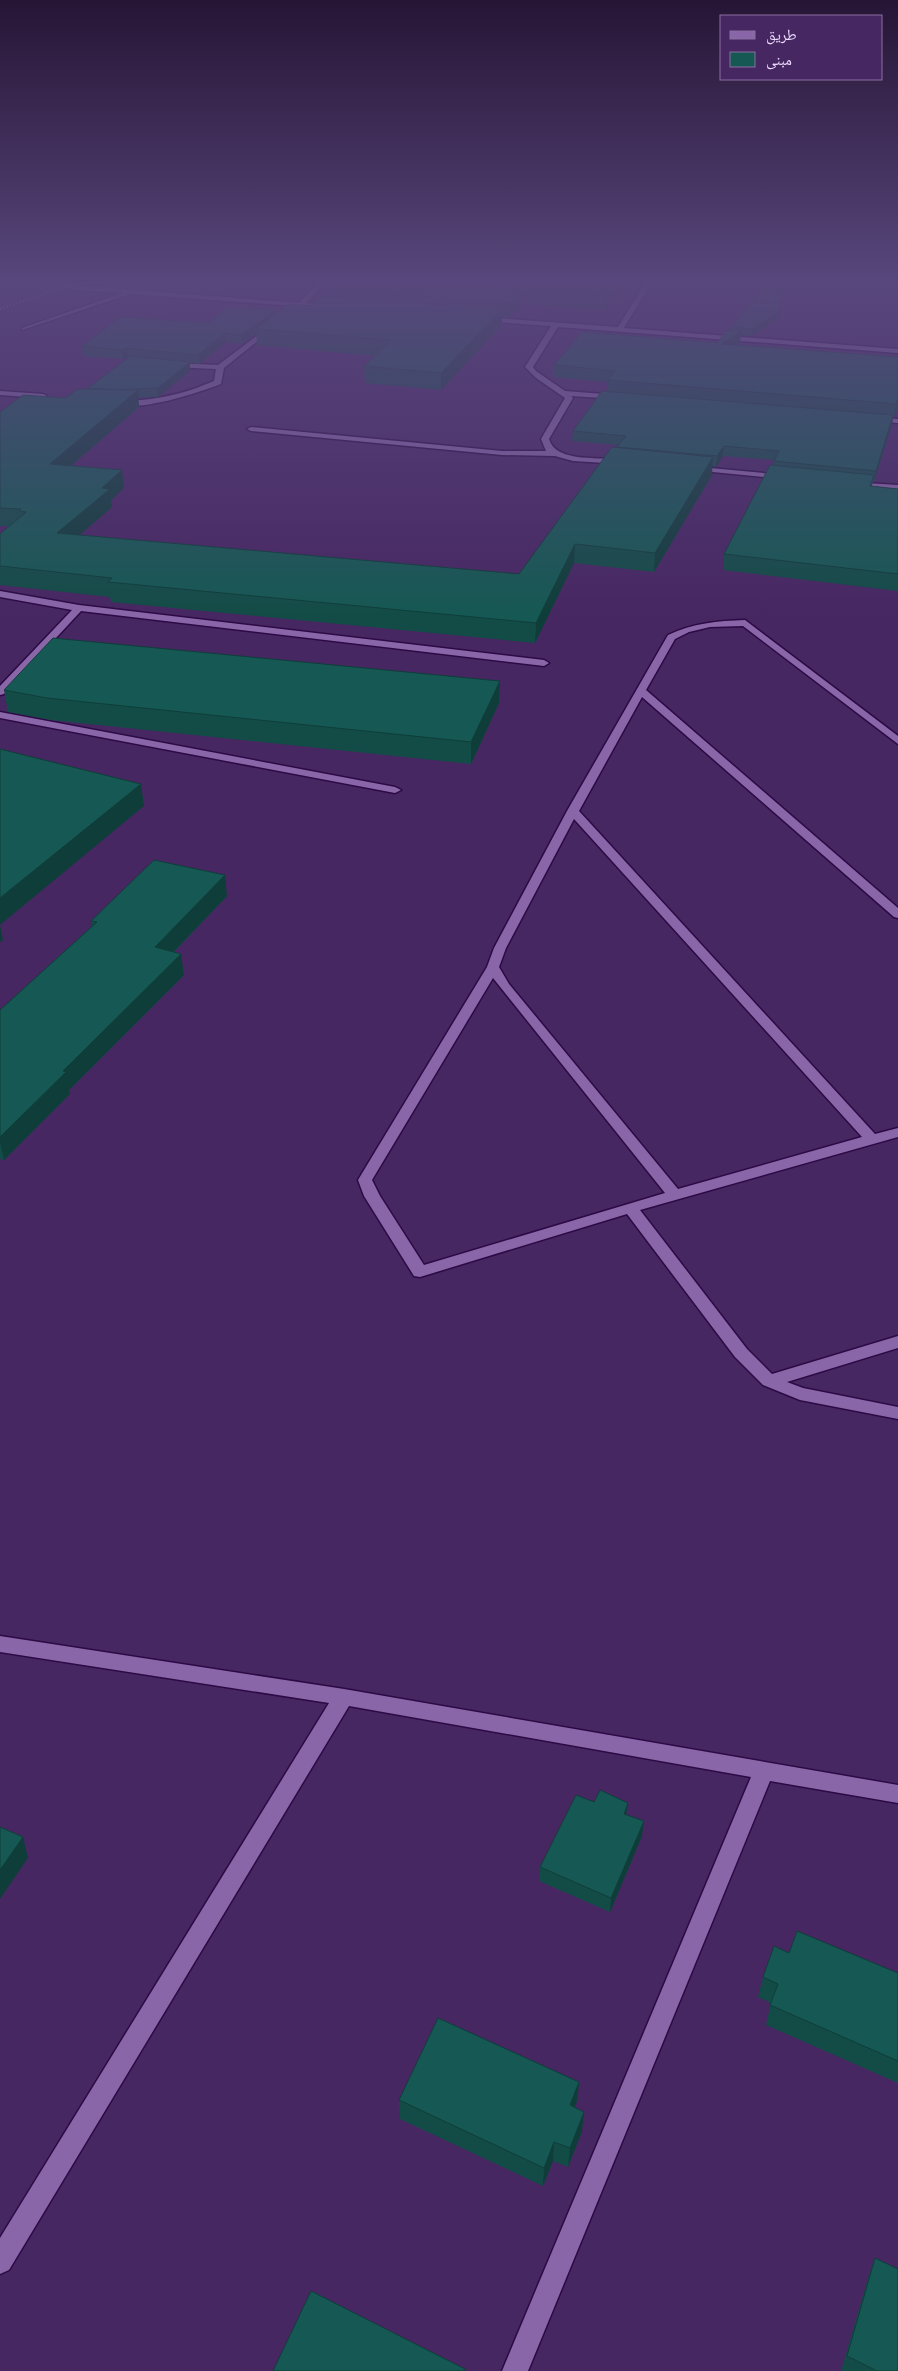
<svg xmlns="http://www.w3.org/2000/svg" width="898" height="2371" font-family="'Times New Roman','Noto Naskh Arabic',serif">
	<rect width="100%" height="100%" fill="#472762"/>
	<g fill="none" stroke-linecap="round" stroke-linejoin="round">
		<defs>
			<g id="lane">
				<path d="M36,282l263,21 20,-21h7l-20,21 28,4 -3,2 -29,-2 -5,3 -3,-2 1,-2 -165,-12 -108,36v-2l101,-35 -45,-3z"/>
				<path d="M646,282h6l-28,46 274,21v4l-340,-26 -25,40 3,4 29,20 52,4 4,2 -4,2 -46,-3 2,2 -24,41c7,25 55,17 76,21l1,2 -4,2 -49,-3 -18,-5 -53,-1 -251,-24 -4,-2 4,-2 251,24h44l-5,-12 24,-41 -29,-20 -11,-11 26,-41 -70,-5 -3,-2 3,-2 137,10z"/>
				<path d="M270,326l5,1 -51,41 -3,16c-21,8 -88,31 -107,18 7,-4 19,-2 27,-2 26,-2 50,-9 73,-19l2,-12 -45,-2 -4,-2 4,-2 47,2z"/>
				<path d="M0,391l43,3 4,2 -4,2 -43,-3z"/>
				<path d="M872,417l26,2v4l-29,-2v-4z"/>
				<path d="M689,466l95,9 4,2 -4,2 -92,-9 -4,-2z"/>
				<path d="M849,482l49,3v6l-46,-5 -4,-2z"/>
				<path d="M0,591l79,14 465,55 5,3 -5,3 -463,-55 -77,83 -4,1v-9l72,-76 -72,-13z"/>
				<path d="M0,712l395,75 6,3 -6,3 -395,-75z"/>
			</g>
			<g id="street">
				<path d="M9,282h9l-18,8v-4z"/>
				<path d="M745,620l153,116v8l-155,-118 -33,1 -21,5 -14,7 -29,51 252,218v10l-4,-1 -252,-220 -63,114 296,323 23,-6v9l-258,73 107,139 25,25 126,-38v12l-111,34 16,6 95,19v12l-98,-19 -37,-15 -28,-28 -108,-143 -207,63 -6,-1 -50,-80 -6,-16 129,-213 7,-19 73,-137 101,-176c25,-12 49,-14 77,-15zM574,819l288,318 -184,52 -169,-205 -10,-17 7,-19zM493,978l172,215 -241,72 -44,-69 -8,-16z"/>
				<path d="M0,1636l344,53 554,96v18l-128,-22 -242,590h-26l249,-594 -402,-71 -340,564 -9,4v-36l329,-535 -329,-51z"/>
			</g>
		</defs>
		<!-- lane casing -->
		<use href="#lane" stroke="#2d0a45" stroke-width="3"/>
		<!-- street casing -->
		<use href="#street" stroke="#2d0a45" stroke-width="3"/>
		<!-- lane -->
		<use href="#lane" fill="#8866a7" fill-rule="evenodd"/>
		<!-- street -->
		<use href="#street" fill="#8866a7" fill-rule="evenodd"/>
		<!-- rail -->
		<path stroke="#c8b4dd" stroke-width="2" stroke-dasharray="1 2.5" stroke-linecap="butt" d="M0,309l78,-27"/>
	</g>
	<!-- wall -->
	<g fill="#134c47">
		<path d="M626,282l-21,28 -78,-6 1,-7 -19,21 -7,-1v8l-61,65 -76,-7 -1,-17 11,-10 -118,-11 -1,-12 -13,11 -17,-2 -27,22 -9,-1v8l-32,26 -20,1 1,9 -68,59 53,22 -13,12 1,7 -33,28 440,39 100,-129 -47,-4 1,-10 34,-40 1,-9 -55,-5 1,-12 163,-22 15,-12v-4l47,-9 -28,18 -10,-1 -1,8 -3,2 161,12v54h-2l-2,6h-1l-1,7 -18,57h-1l-1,5 26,3v102l-175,-21 1,-16 49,-88 1,-6 -51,-4 -7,11 -4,-1v9l-58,97 -80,-9 -39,80 -424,-41 -1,-5 -110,-12v-51l9,-8h-9v-114l65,-14 23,-9 41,-32 -6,2 -40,-3 -1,-10 126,-23 67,-9 35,-8 20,-10v-7z"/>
		<path d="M500,681l-1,22 -28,61 -420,-44 -43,-8 -4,-22z"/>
		<path d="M227,896l-53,56 10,23 -115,115 1,4 -66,66 -4,-1v-149l92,-84 -1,-5z"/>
		<path d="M627,1815l15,21 -32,76 -71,-31 1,-14z"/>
		<path d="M789,1953l109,20v110l-132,-58 5,-22 -13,-6 5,-20z"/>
		<path d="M579,2082l-2,19 -3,7 8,23 -14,36 -15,-6 -10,25 -143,-67 -1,-19z"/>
		<path d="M875,2258l23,113h-57l28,-96z"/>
	</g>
	<!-- shaded-wall -->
	<g fill="#0f3e3a">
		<path d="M528,282h10l-10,7v8l-19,21v-15z"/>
		<path d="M616,282h10l-21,28 1,-15z"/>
		<path d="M502,309v16l-61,65v-17z"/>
		<path d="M275,310v9l-19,10v4l-13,11 -1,-9z"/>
		<path d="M779,311v7l-28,18 1,-7z"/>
		<path d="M741,331l-1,12 -19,13 1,-12z"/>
		<path d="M225,333l1,9 -27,22 -1,-9z"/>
		<path d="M127,348l1,9 -5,2 -1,-9z"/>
		<path d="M190,362v9l-32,26v-9z"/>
		<path d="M138,390l1,17 -87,75 -2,-18z"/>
		<path d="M898,399l-2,12 -2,6 2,-13z"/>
		<path d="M893,415l-1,9 -18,57 2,-10z"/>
		<path d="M724,446l-1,10 -7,11 1,-11z"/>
		<path d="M713,457l-1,18 -58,97 1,-19z"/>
		<path d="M122,470l2,18 -13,12 1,7 -52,45 -3,-19 45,-45z"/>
		<path d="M575,544l-1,19 -39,80 1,-20z"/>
		<path d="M500,681l-1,22 -28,61v-22z"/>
		<path d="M141,784l3,22 -144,119v-27z"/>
		<path d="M225,875l2,21 -70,73 -2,-22z"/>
		<path d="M0,925l3,15 -3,2z"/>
		<path d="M181,954l3,21 -115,115 1,4 -66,66 -4,-18v-5l63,-66z"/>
		<path d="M628,1803l-2,14 -2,-3z"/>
		<path d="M644,1821l-2,15 -32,76 1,-14z"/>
		<path d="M23,1837l5,21 -28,41v-29z"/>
		<path d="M579,2082l-2,19 -9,23 2,-19z"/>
		<path d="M584,2112l-2,19 -14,36 2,-19z"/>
		<path d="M554,2142l-1,19 -10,25 1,-18z"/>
	</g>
	<!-- building -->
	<g fill="#165853" stroke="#0f3e3a">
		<path d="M338,282h190l-19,21 -179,-14z"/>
		<path d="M534,282h82l-10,13 -78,-6z"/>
		<path d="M765,282h17l-3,29 -27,18 -20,-2z"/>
		<path d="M322,296l180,13 -61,64 -77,-7 27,-26 -135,-11 32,-25 22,2z"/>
		<path d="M243,307l32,3 -33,25 -17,-2 -27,22 -71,-7 -5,2 -40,-4 39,-29 87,6 19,-15 13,1z"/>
		<path d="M727,330l14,1 -19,13 176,13v42l-2,5 -288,-24 7,-9 -61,-6 28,-33 135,11z"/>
		<path d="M131,356l59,6 -32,26 -41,2 -29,-2z"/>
		<path d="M78,389l60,1 -88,74 72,6 -20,18 8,1 -53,44 462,41 93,-127 101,10 -58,96 -80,-9 -39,79 -428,-41 4,-4 -112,-12v-32l26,-22 -7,-1 2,-2 -21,-1v-96l23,-17 42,3z"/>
		<path d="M602,391l291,24 -17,56 -102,-10 5,-10 -55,-5 -7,10 -100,-9 9,-11 -53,-5z"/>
		<path d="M770,465l104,10 -4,11 28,3v85l-174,-20z"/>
		<path d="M53,638l447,43 -29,61 -424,-44 -43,-8z"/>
		<path d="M0,749l141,35 -141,114z"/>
		<path d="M154,860l71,15 -70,72 26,7 -118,117 3,1 -66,65v-127l97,-88 -6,-1z"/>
		<path d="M600,1790l28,13 -4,11 20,7 -33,77 -71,-31 36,-72 18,7z"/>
		<path d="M0,1827l23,10 -23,33z"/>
		<path d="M797,1931l101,42v88l-128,-56 8,-21 -15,-7 11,-31 15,7z"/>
		<path d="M438,2018l141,64 -9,23 14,7 -14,36 -16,-6 -10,26 -145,-68z"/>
		<path d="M875,2258l23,11v102h-21l-30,-15z"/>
		<path d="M311,2291l154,78 -1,2h-191z"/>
	</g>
	<!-- sky -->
	<linearGradient id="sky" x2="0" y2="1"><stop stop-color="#271536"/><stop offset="0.46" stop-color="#58477c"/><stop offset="1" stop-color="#58477c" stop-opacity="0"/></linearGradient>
	<rect width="898" height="614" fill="url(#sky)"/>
	<!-- legend -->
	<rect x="720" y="15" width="162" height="65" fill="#472762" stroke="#896fa0"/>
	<rect x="730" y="31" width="25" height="8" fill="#8866a7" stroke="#896fa0"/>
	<text x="766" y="40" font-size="15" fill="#ebdafe">طريق</text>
	<rect x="730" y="52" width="25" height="15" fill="#165853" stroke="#896fa0"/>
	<text x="766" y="65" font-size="15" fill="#ebdafe">مبنى</text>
</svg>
